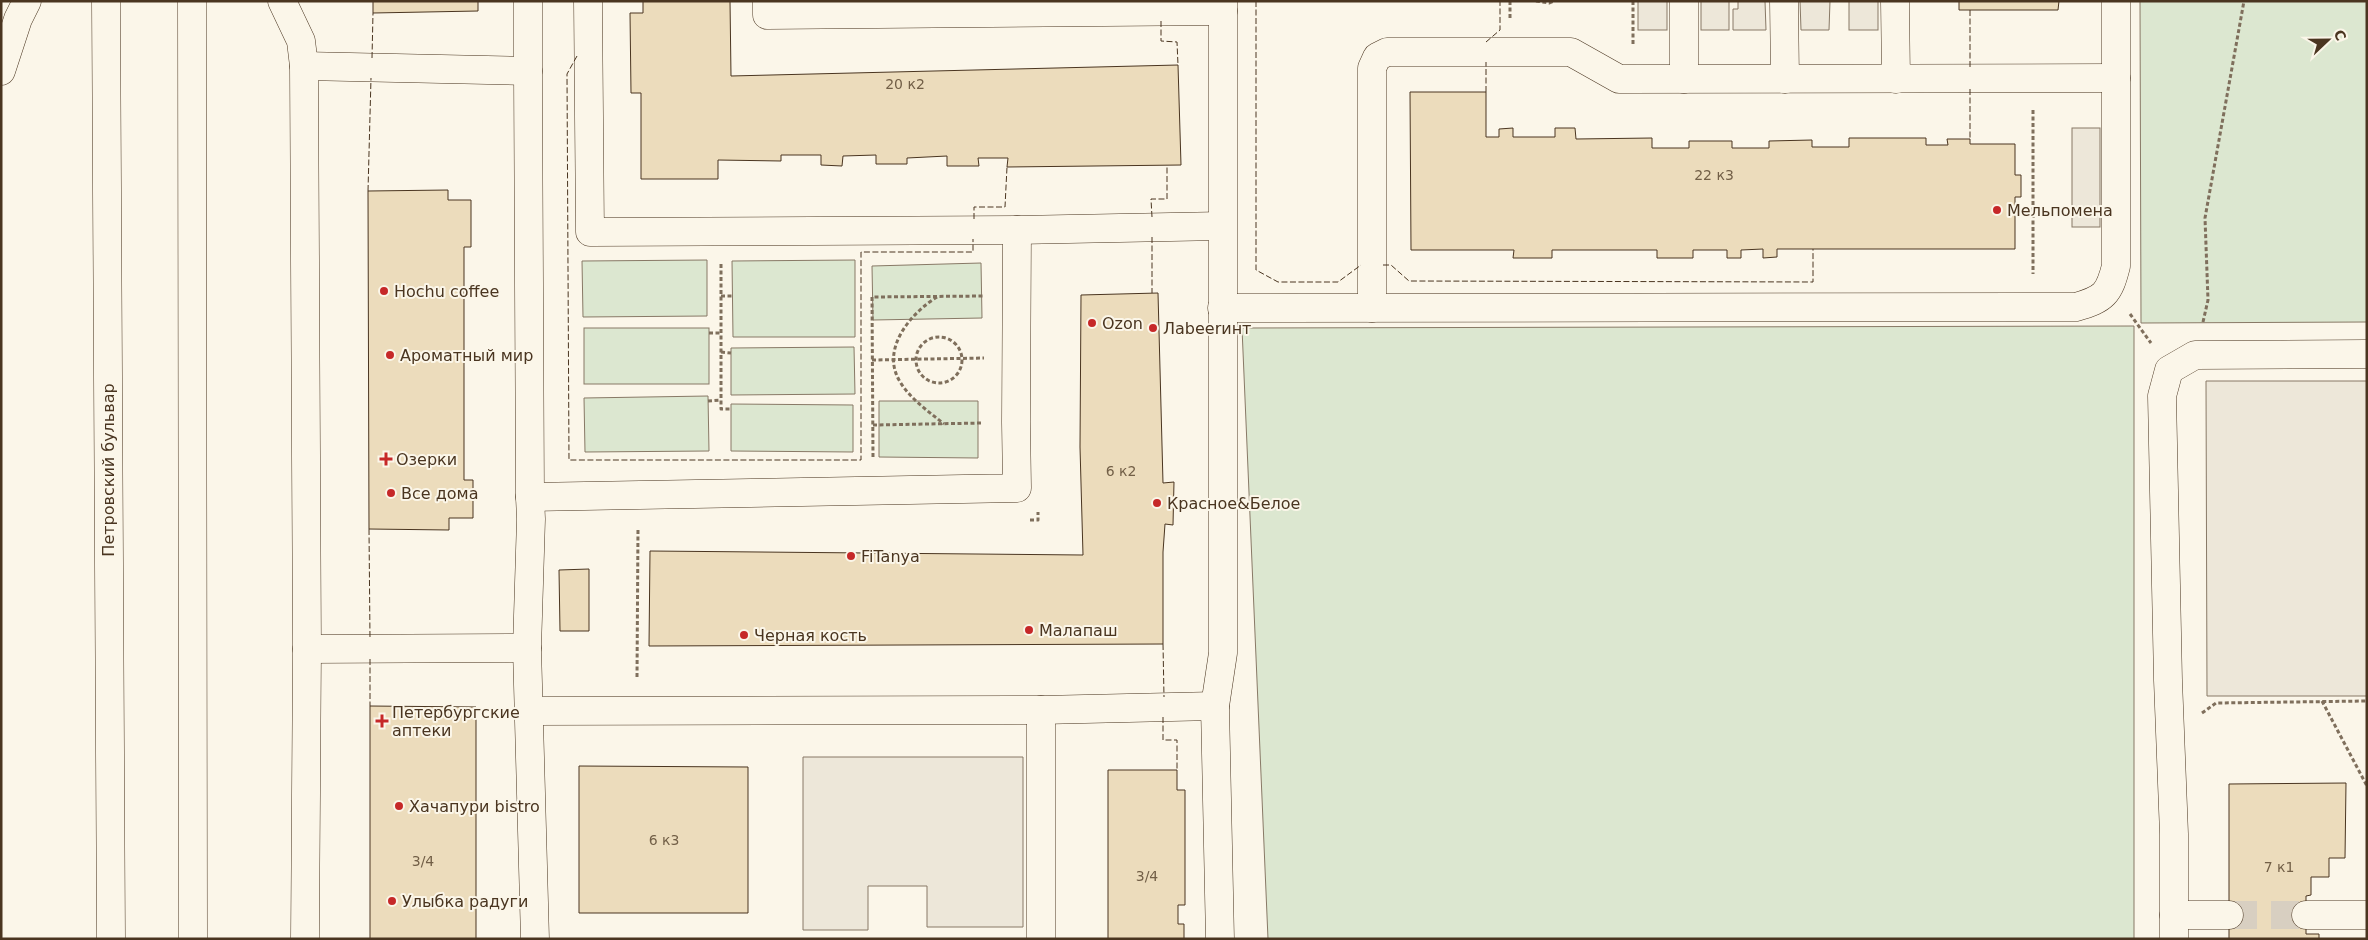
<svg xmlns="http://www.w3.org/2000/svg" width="2368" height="940" font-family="'DejaVu Sans',sans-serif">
	<rect width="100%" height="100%" fill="#fbf6e9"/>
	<!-- green -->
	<g fill="#dce7d0" stroke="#887966">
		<path d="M2140,1h227v321l-226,1z"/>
		<path d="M707,260v56l-124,1 -1,-56z"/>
		<path d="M855,260v77h-122l-1,-76z"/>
		<path d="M981,263l1,55 -109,2 -1,-54z"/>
		<path d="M2134,326v613h-866l-26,-611z"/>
		<rect x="584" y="328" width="125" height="56"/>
		<path d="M854,347l1,47 -124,1v-47z"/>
		<path d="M708,396l1,55 -124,1 -1,-54z"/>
		<path d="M879,401h99v57l-99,-1z"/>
		<path d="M731,404l122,1v47l-122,-1z"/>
	</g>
	<!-- parking -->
	<g fill="#ede7d9" stroke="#887966">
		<rect x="1638" y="1" width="29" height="29"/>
		<rect x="1701" y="1" width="28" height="29"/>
		<path d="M1738,1h27l1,29h-33v-21h5z"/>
		<path d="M1800,1h30l-1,29h-28z"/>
		<rect x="1849" y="1" width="29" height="29"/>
		<rect x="2072" y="128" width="28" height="99"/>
		<path d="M2206,381h161v315h-160z"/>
		<path d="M803,757h220v170h-96v-41h-59v44h-65z"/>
	</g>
	<!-- building -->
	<g fill="#ecdcbc" stroke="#4a3520">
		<path d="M373,1h105v10l-105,2z"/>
		<path d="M643,1h87l1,75 447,-11 3,100 -174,2 1,-9h-30l1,8h-32v-10l-40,2v6h-31v-9l-33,1 -1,10 -21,-1v-10h-40v6l-63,-1v19h-77v-86h-10l-1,-80h13z"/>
		<path d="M1959,1h100l-1,9h-99z"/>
		<path d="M1410,92h76v45h13v-8l14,-1v9h42v-9h20l1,11 76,-1v10h37v-7h43v7h37v-7l43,-1v7h37v-9h77v7h22l-1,-6h23v5h45v31h6v22h-6v52h-238v8l-14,1v-9l-22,1v8h-14v-8h-34v8h-36v-8h-105v8h-39l1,-8h-103z"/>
		<path d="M448,190v10h23v47h-7v233h9v38h-24v12l-80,-1 -1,-338z"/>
		<path d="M1158,293l5,190 11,-1 -1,43 -8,-1 -2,28v92l-514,2 1,-95 433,4 -3,-108 1,-152z"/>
		<path d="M589,569v62h-29l-1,-61z"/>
		<path d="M370,706l106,1v232h-106z"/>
		<path d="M579,766l169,1v146h-169z"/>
		<path d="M1108,770h69v20h8v115h-7v19h6v15h-76z"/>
		<path d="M2346,783l-1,75h-16v19h-18v18l-5,1v38h13v5h-90v-155z"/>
	</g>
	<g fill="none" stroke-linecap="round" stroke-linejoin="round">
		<!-- minor-tunnel -->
		<path stroke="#d8cfc1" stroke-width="28" stroke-dasharray="28 14" stroke-linecap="butt" d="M2229,915h77"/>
		<defs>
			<g id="minor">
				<path d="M106,1l5,938"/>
				<path d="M192,1l1,938"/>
				<path d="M282,1l19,40 3,25 3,583 -2,290"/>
				<path d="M588,1l2,231 427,-2 205,-4"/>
				<path d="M767,1v14l456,-4"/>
				<path d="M1684,1v78"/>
				<path d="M1784,1l1,78"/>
				<path d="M1895,1l1,78"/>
				<path d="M304,66l224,5v-70"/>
				<path d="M1,71l17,-52 9,-18"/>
				<path d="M528,71l2,426 487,-9 -1,-66 1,-192"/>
				<path d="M1222,308l854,-1c28,-8 33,-13 40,-41v-265"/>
				<path d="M1372,308v-240l5,-11 10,-5h184l48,27 497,-1"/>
				<path d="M530,497l1,22 -4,129 8,291"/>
				<path d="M307,649l220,-1"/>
				<path d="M1041,710l174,-4"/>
				<path d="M530,711l511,-1v229"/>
				<path d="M2174,915h55"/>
				<path d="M2306,915h61"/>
				<path d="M1220,939l-5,-233 8,-53v-652"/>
				<path d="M2174,939v-105l-6,-154 -6,-284 7,-26 26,-15 172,-1"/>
			</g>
		</defs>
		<!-- minor casing -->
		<use href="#minor" stroke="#4a3520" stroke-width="29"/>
		<!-- path -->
		<g stroke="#7f6f5c" stroke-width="3" stroke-dasharray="4 2.5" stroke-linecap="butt">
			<path d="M1510,1v18"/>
			<path d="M1536,1l13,2 5,-2"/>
			<path d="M1633,1v45"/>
			<path d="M2033,110v164"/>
			<path d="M721,264v145h10"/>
			<path d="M721,296h11"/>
			<path d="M937,297c-26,16 -56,51 -38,83 10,18 29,31 45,44"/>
			<path d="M2130,314l21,29"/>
			<path d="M2203,322l5,-22 -3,-82 39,-217"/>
			<path d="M709,333h12"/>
			<circle cx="939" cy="360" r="23"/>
			<path d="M721,352l10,1"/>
			<path d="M872,360l112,-2"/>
			<path d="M708,401l13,-1"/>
			<path d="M873,425l109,-2"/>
			<path d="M873,457l-1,-160 112,-1"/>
			<path d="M1030,520h8v-8"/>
			<path d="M637,677l1,-149"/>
			<path d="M2322,701l45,85"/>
			<path d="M2202,713l14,-10 151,-2"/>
		</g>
		<!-- minor -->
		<use href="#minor" stroke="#fbf6e9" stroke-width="28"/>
		<!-- fence -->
		<g stroke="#4a3520" stroke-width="1" stroke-dasharray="6 2.5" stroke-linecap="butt">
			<path d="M1256,1v269l22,12h60l23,-17"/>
			<path d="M1970,10v59"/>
			<path d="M1161,21v20l16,1 1,23"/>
			<path d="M1486,42l14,-12v-29"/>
			<path d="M577,56l-10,18 2,386h292v-208h112v-13"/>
			<path d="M372,58l1,-45"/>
			<path d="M1970,89v50"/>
			<path d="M1486,92v-30"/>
			<path d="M368,191l3,-113"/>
			<path d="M1152,217l-1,-18h16v-34"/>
			<path d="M974,219v-12h31l2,-40"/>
			<path d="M1152,237v56"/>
			<path d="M1383,265h8l18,16 404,1v-33"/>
			<path d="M369,529l1,110"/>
			<path d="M1163,644l1,53"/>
			<path d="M370,659v47"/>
			<path d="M1163,717v23h14v30"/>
		</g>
	</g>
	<!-- markers -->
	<g fill="#c62828" stroke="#fbf6e9" stroke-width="2">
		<circle cx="1997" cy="210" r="5"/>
		<circle cx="384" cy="291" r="5"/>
		<circle cx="1092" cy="323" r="5"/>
		<circle cx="1153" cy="328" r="5"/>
		<circle cx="390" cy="355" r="5"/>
		<path d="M383.5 451.5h5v5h5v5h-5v5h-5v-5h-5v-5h5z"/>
		<circle cx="391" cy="493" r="5"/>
		<circle cx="1157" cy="503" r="5"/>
		<circle cx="851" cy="556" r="5"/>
		<circle cx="1029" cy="630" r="5"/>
		<circle cx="744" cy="635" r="5"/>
		<path d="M379.5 713.5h5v5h5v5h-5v5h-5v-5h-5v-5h5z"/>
		<circle cx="399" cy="806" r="5"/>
		<circle cx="392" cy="901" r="5"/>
	</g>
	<g text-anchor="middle" stroke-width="4" stroke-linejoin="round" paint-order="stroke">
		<!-- number labels -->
		<g font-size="14" fill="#725f47">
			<text x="905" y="89">20 к2</text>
			<text x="1714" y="180">22 к3</text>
			<text x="1121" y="476">6 к2</text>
			<text x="664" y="845">6 к3</text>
			<text x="423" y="866">3/4</text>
			<text x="2279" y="872">7 к1</text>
			<text x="1147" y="881">3/4</text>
		</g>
		<!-- poi labels -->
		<g font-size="16" fill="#4a3520" stroke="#fbf6e9" text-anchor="start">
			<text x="2007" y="216">Мельпомена</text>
			<text x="394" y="297">Hochu coffee</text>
			<text x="1102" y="329">Ozon</text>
			<text x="1163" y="334">Лаbeerинт</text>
			<text x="400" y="361">Ароматный мир</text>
			<text x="396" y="465">Озерки</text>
			<text x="401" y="499">Все дома</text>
			<text x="1167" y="509">Красное&amp;Белое</text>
			<text x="861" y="562">FiTanya</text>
			<text x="1039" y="636">Малапаш</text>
			<text x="754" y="641">Черная кость</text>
			<text x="392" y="718">Петербургские<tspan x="392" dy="18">аптеки</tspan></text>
			<text x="409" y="812">Хачапури bistro</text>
			<text x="402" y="907">Улыбка радуги</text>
		</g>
		<!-- street labels -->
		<g font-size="16" fill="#4a3520" stroke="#fbf6e9">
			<text transform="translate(108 470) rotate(-90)" y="6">Петровский бульвар</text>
		</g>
	</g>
	<!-- border -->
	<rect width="2368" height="940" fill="none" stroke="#4a3520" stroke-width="5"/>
	<!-- north arrow -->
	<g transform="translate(2328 40) rotate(68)" stroke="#fbf6e9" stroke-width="4" paint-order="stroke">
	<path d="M0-4L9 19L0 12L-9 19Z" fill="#4a3520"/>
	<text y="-8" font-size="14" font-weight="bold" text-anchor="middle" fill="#4a3520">С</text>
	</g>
</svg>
